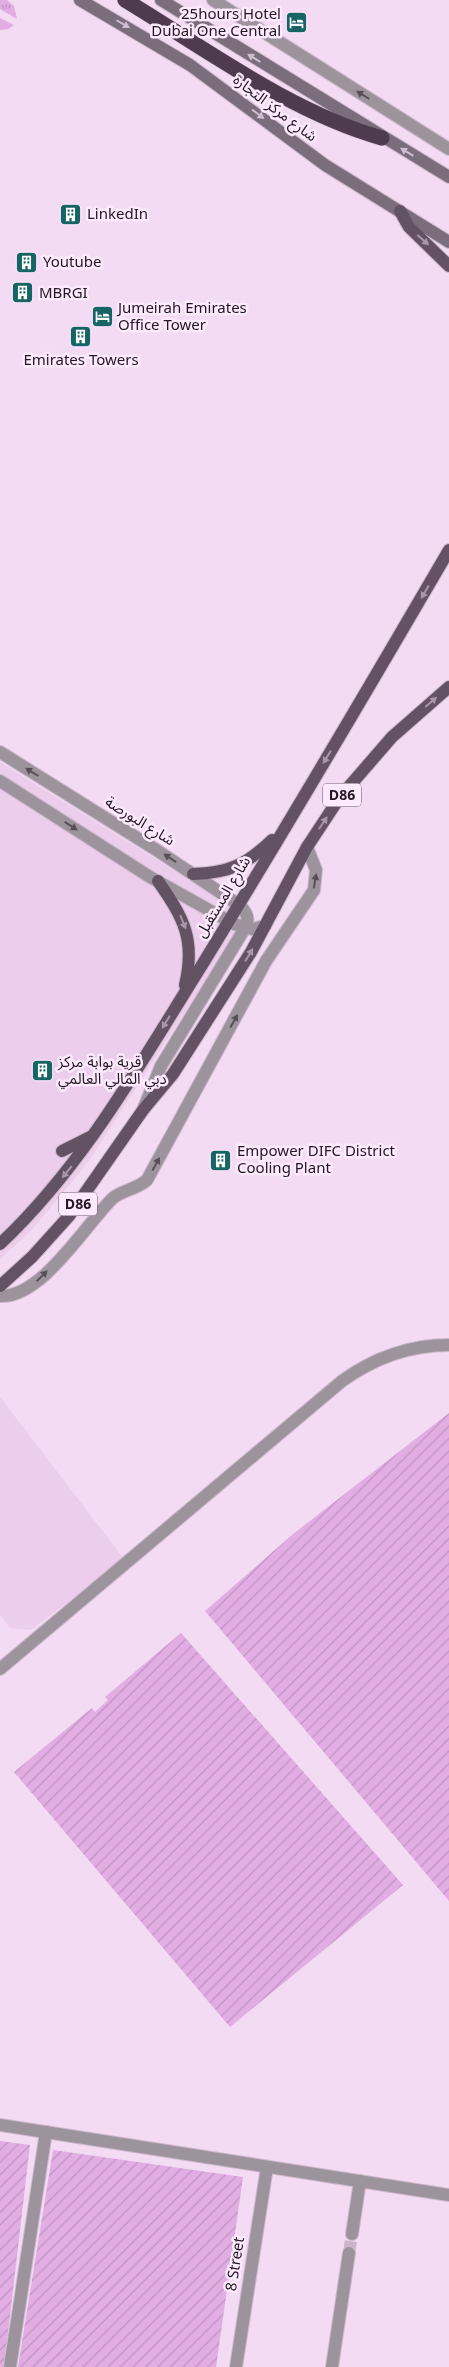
<svg xmlns="http://www.w3.org/2000/svg" width="449" height="2367" font-family="Georgia,'Noto Sans Arabic',serif">
	<defs>
		<pattern id="grass-tufts" width="24" height="20" patternUnits="userSpaceOnUse" patternTransform="scale(1.25)"><rect width="24" height="20" fill="#e1ade3"/><path d="M3 7l-1-3M5 7V3M7 7l1-3M15 17l-1-3M17 17v-4M19 17l1-3" fill="none" stroke="#c194c2"/></pattern>
		<pattern id="garden-furrows" width="10" height="10" patternUnits="userSpaceOnUse" patternTransform="scale(1.25)"><rect width="10" height="10" fill="#e1ade3"/><path d="M-1 1l2-2M0 10L10 0M9 11l2-2" fill="none" stroke="#c194c2"/></pattern>
	</defs>
	<rect width="100%" height="100%" fill="#f3dbf3"/>
	<!-- built -->
	<g fill="#ecceec">
		<path d="M0,762l247,154 -158,245 -58,70 -31,28z"/>
		<path d="M0,1397l124,162 -93,71 -21,-2 -10,-13z"/>
	</g>
	<!-- grass -->
	<g fill="url(#grass-tufts)">
		<path d="M0,0h7l7,6 3,13 -17,-10z"/>
		<path d="M0,18l14,7 -6,4 -8,1z"/>
	</g>
	<!-- garden -->
	<g fill="url(#garden-furrows)">
		<path d="M449,1413v488l-244,-290 88,-77z"/>
		<path d="M181,1633l222,252 -173,142 -216,-255 78,-64 3,4 13,-12 -3,-3z"/>
		<path d="M0,2141l30,4 -26,222h-4z"/>
		<path d="M53,2150l190,27 -27,190h-198z"/>
	</g>
	<g fill="none" stroke-linecap="round" stroke-linejoin="round">
		<!-- minor-tunnel -->
		<path stroke="#c9b4c9" stroke-width="12" stroke-dasharray="12 6" stroke-linecap="butt" d="M349,2253l3,-19"/>
		<defs>
			<g id="minor">
				<path d="M213,0l236,149"/>
				<path d="M0,1296c42,2 85,-71 113,-98 10,-8 24,-9 34,-18l119,-219 48,-71 2,-20 -9,-23"/>
				<path d="M352,2234l8,-53"/>
				<path d="M10,2367l36,-235"/>
				<path d="M236,2367l31,-200"/>
				<path d="M332,2367l17,-114"/>
			</g>
			<g id="tertiary">
				<path d="M0,752l158,99 81,54c8,7 11,14 6,23l-84,138 -18,44"/>
				<path d="M0,781l150,96 84,47 18,5 13,-3"/>
				<path d="M0,1669l342,-288c32,-23 67,-36 107,-36"/>
				<path d="M0,2125l449,70"/>
			</g>
			<g id="secondary">
				<path d="M80,0l110,65 135,100 124,77"/>
				<path d="M161,0l288,177"/>
			</g>
			<g id="primary">
				<path d="M400,211l9,16 40,39"/>
				<path d="M193,874c36,-1 53,-9 79,-34"/>
				<path d="M158,881c25,36 38,58 27,104"/>
				<path d="M62,1151l30,-15"/>
				<path d="M0,1244c84,-79 141,-182 202,-279 84,-137 166,-276 247,-415"/>
				<path d="M0,1286l32,-29 37,-41 74,-106 30,-36 78,-122 56,-105 33,-50 52,-60 57,-50"/>
			</g>
			<path id="motorway" d="M125,0c81,49 167,113 257,138"/>
		</defs>
		<!-- minor casing -->
		<use href="#minor" stroke="#cdb8cd" stroke-width="14"/>
		<!-- tertiary casing -->
		<use href="#tertiary" stroke="#cdb8cd" stroke-width="14"/>
		<!-- secondary casing -->
		<use href="#secondary" stroke="#cdb8cd" stroke-width="14"/>
		<!-- primary casing -->
		<use href="#primary" stroke="#cdb8cd" stroke-width="14"/>
		<!-- motorway casing -->
		<use href="#motorway" stroke="#cdb8cd" stroke-width="16"/>
		<!-- minor -->
		<use href="#minor" stroke="#9d939d" stroke-width="12"/>
		<!-- tertiary -->
		<use href="#tertiary" stroke="#9d939d" stroke-width="12"/>
		<!-- secondary -->
		<use href="#secondary" stroke="#7b6d7b" stroke-width="12"/>
		<!-- primary -->
		<use href="#primary" stroke="#635263" stroke-width="12"/>
		<!-- motorway -->
		<use href="#motorway" stroke="#4e3b4f" stroke-width="15"/>
	</g>
	<!-- one-way arrows -->
	<defs><path id="oneway-solid" d="M-6-.8H1V-3.2L6.5 0L1 3.2V.8H-6Z" transform="scale(1.25)"/></defs>
	<g fill="#d0bed0">
		<use href="#oneway-solid" transform="translate(123 24) rotate(30)"/>
		<use href="#oneway-solid" transform="translate(254 58) rotate(-148)"/>
		<use href="#oneway-solid" transform="translate(258 114) rotate(37)"/>
		<use href="#oneway-solid" transform="translate(407 152) rotate(-149)"/>
	</g>
	<g fill="#594f59">
		<use href="#oneway-solid" transform="translate(363 95) rotate(-148)"/>
		<use href="#oneway-solid" transform="translate(32 772) rotate(-148)"/>
		<use href="#oneway-solid" transform="translate(71 826) rotate(33)"/>
		<use href="#oneway-solid" transform="translate(170 858) rotate(-146)"/>
		<use href="#oneway-solid" transform="translate(315 881) rotate(-80)"/>
		<use href="#oneway-solid" transform="translate(234 1021) rotate(-61)"/>
		<use href="#oneway-solid" transform="translate(156 1164) rotate(-61)"/>
		<use href="#oneway-solid" transform="translate(42 1276) rotate(-45)"/>
	</g>
	<g fill="#a996a9">
		<use href="#oneway-solid" transform="translate(423 240) rotate(41)"/>
		<use href="#oneway-solid" transform="translate(425 592) rotate(120)"/>
		<use href="#oneway-solid" transform="translate(431 702) rotate(-41)"/>
		<use href="#oneway-solid" transform="translate(327 757) rotate(122)"/>
		<use href="#oneway-solid" transform="translate(323 823) rotate(-56)"/>
		<use href="#oneway-solid" transform="translate(183 922) rotate(68)"/>
		<use href="#oneway-solid" transform="translate(249 955) rotate(-59)"/>
		<use href="#oneway-solid" transform="translate(166 1022) rotate(122)"/>
		<use href="#oneway-solid" transform="translate(67 1172) rotate(129)"/>
	</g>
	<!-- icons -->
	<defs>
		<symbol id="hotel-square" viewBox="-11 -11 22 22"><rect x="-9" y="-9" width="18" height="18" rx="4" fill="#166564" stroke="#feeafe"/><path d="M-6-4.5h1.5V1H6V5H4.5V3h-9V5H-6ZM-4 0a1.8 1.8 0 1 1 3.6 0ZM.5 0V-2.5h3Q6-2.5 6 0Z" fill="#fff"/></symbol>
		<symbol id="building-square" viewBox="-11 -11 22 22"><rect x="-9" y="-9" width="18" height="18" rx="4" fill="#166564" stroke="#feeafe"/><path d="M-4-6H4V6H1V3H-1V6H-4ZM-2.5-4.3h1.7v1.8h-1.7ZM.8-4.3h1.7v1.8H.8ZM-2.5-1h1.7V.8h-1.7ZM.8-1h1.7V.8H.8Z" fill="#fff"/></symbol>
	</defs>
	<g fill-rule="evenodd">
		<use href="#hotel-square" x="284" y="10" width="25" height="25"/>
		<use href="#building-square" x="58" y="202" width="25" height="25"/>
		<use href="#building-square" x="14" y="250" width="25" height="25"/>
		<use href="#building-square" x="10" y="280" width="25" height="25"/>
		<use href="#hotel-square" x="90" y="304" width="25" height="25"/>
		<use href="#building-square" x="68" y="324" width="25" height="25"/>
		<use href="#building-square" x="30" y="1058" width="25" height="25"/>
		<use href="#building-square" x="208" y="1148" width="25" height="25"/>
	</g>
	<g text-anchor="middle" stroke-width="5" stroke-linejoin="round" paint-order="stroke">
		<!-- shield labels -->
		<g fill="#feeafe" stroke="#635763" stroke-width="1">
			<rect x="323" y="783.5" width="38" height="23" rx="4"/>
			<rect x="59" y="1192.5" width="38" height="23" rx="4"/>
		</g>
		<g font-size="14" font-weight="bold" fill="#211821">
			<text x="342" y="800">D86</text>
			<text x="78" y="1209">D86</text>
		</g>
		<!-- poi labels -->
		<g font-size="15" fill="#211821" stroke="#feeafe" text-anchor="start">
			<text x="281" y="19" text-anchor="end">25hours Hotel<tspan x="281" dy="17">Dubai One Central</tspan></text>
			<text x="87" y="219">LinkedIn</text>
			<text x="43" y="267">Youtube</text>
			<text x="39" y="298">MBRGI</text>
			<text x="118" y="313">Jumeirah Emirates<tspan x="118" dy="17">Office Tower</tspan></text>
			<text x="81" y="365" text-anchor="middle">Emirates Towers</text>
			<text x="58" y="1067">قرية بوابة مركز<tspan x="58" dy="17">دبي المالي العالمي</tspan></text>
			<text x="237" y="1156">Empower DIFC District<tspan x="237" dy="17">Cooling Plant</tspan></text>
		</g>
		<!-- street labels -->
		<g font-size="15" fill="#211821" stroke="#feeafe">
			<text transform="translate(275 108) rotate(37)" y="5">شارع مركز التجارة</text>
			<text transform="translate(140 821) rotate(32)" y="5">شارع البورصة</text>
			<text transform="translate(223 897) rotate(-59)" y="5">شارع المستقبل</text>
			<text transform="translate(235 2264) rotate(-81)" y="5">8 Street</text>
		</g>
	</g>
</svg>
